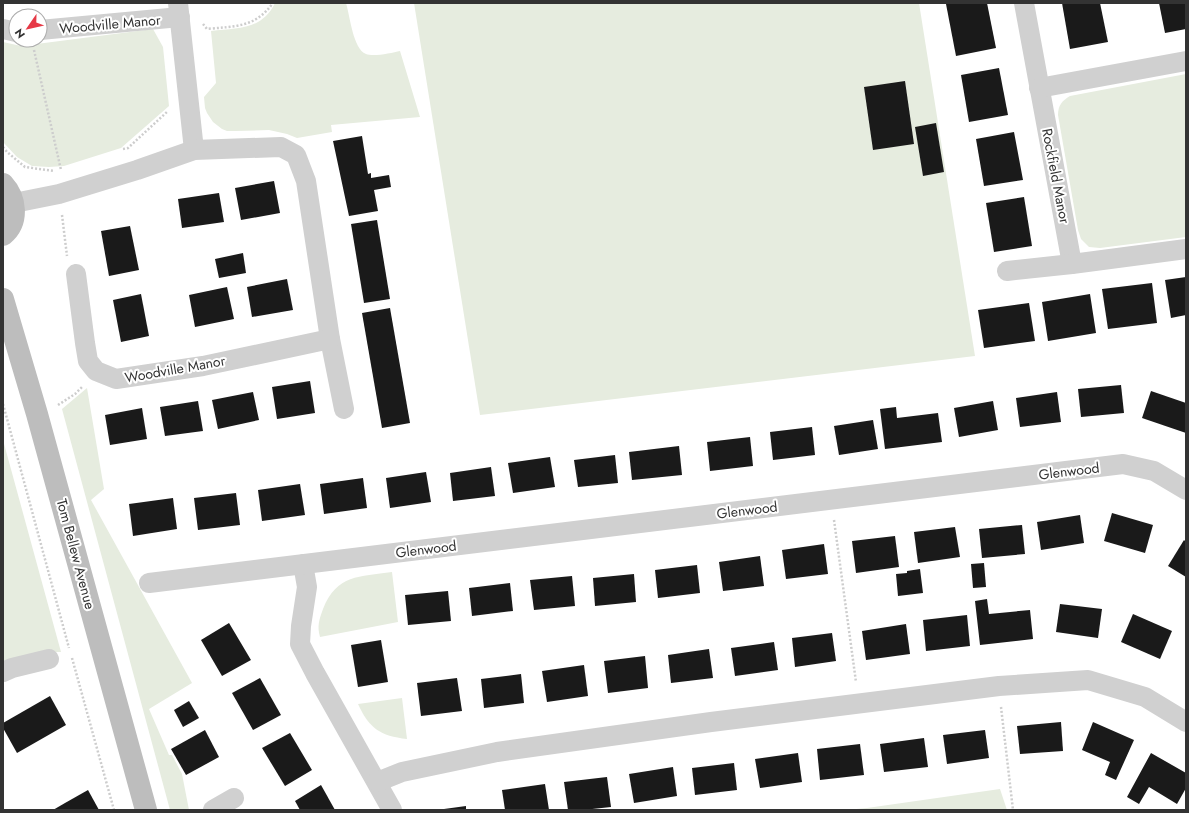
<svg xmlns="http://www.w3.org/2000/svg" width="1189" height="813" font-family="Jost,sans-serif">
	<rect width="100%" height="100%" fill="#fff"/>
	<!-- green -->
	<g fill="#e6ecdf">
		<path d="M275,3h71c4,13 7,46 20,51 7,3 26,-1 34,-3l20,66 -89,8 1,7 -35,6 -10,-4 -18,-4 -34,1h-8l-5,-2 -9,-7 -6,-9 -2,-5 -1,-11 12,-14 -5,-52c27,-3 51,-1 64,-28z"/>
		<path d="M414,3h505l56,353 -495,59z"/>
		<path d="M153,29l10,18 6,59 -48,42 -57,18 -15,1 -17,-1 -15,-9 -14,-15v-100l18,4z"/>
		<path d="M1186,74v163l-86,11 -11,-1 -8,-8 -3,-9 -20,-115c0,-10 4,-14 12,-19z"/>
		<path d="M87,388l17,101 -13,11 101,183 -43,26 20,46h3l10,19 7,36h-19l-108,-401z"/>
		<path d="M3,440l58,212h-11l-47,12z"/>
		<path d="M392,572l6,50 -78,15c-3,-11 -1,-17 3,-28 14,-35 36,-32 69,-37z"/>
		<path d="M402,698l5,41c-27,-3 -38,-11 -49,-35z"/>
		<path d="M1000,789l7,21h-162l22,-2z"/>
	</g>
	<!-- building -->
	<g fill="#1a1a1a">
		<path d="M953,3h34l9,45 -40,8 -10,-52z"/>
		<path d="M1062,3h38l8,39 -38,7z"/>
		<path d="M1159,3h27v26l-21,4z"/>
		<path d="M999,68l9,47 -39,7 -8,-47z"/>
		<path d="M905,81l9,63 -41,6 -9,-63z"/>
		<path d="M936,123l8,49 -21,4 -8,-49z"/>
		<path d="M1014,132l9,48 -39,6 -8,-47z"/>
		<path d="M362,136l6,38 3,-1v5l18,-3 2,12 -17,3 4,21 -29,5 -16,-75z"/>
		<path d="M274,181l6,32 -39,7 -6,-32z"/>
		<path d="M219,193l5,29 -42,6 -4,-29z"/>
		<path d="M1024,197l8,49 -38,6 -8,-49z"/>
		<path d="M377,220l13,79 -26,4 -13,-79z"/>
		<path d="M130,226l9,44 -30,6 -8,-45z"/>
		<path d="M243,253l3,20 -27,5 -4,-19z"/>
		<path d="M1186,277v38l-15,3 -6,-38z"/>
		<path d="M287,279l6,31 -41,7 -5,-30z"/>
		<path d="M1152,283l5,40 -49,6 -6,-40z"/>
		<path d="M227,287l7,32 -39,8 -6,-32z"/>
		<path d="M141,294l8,42 -28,6 -8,-42z"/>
		<path d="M1090,294l6,39 -48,8 -6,-39z"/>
		<path d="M1029,303l6,38 -51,7 -6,-38z"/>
		<path d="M390,308l20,115 -28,5 -20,-115z"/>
		<path d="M310,381l5,32 -38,6 -5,-32z"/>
		<path d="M1121,385l3,28 -43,4 -3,-28z"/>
		<path d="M1151,391l35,12v30l-44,-15z"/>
		<path d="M253,392l6,28 -41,9 -6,-29z"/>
		<path d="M1057,392l4,30 -41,5 -4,-29z"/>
		<path d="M198,401l5,30 -38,5 -5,-29z"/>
		<path d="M993,401l5,29 -39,7 -5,-29z"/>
		<path d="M896,407l1,11 41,-5 4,29 -57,7 -5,-40z"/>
		<path d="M142,408l5,31 -37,6 -5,-30z"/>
		<path d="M873,420l5,29 -39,6 -5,-29z"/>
		<path d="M812,427l3,28 -42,5 -3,-28z"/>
		<path d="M750,437l3,29 -43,5 -3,-29z"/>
		<path d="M679,446l3,29 -50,5 -3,-28z"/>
		<path d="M615,455l3,28 -40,4 -4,-27z"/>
		<path d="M550,457l5,30 -42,6 -5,-30z"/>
		<path d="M491,467l4,29 -42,5 -3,-28z"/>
		<path d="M426,472l5,30 -41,6 -4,-30z"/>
		<path d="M363,478l4,30 -43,6 -4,-30z"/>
		<path d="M300,484l5,31 -43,6 -4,-31z"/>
		<path d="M236,493l4,32 -42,5 -4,-32z"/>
		<path d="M173,498l4,31 -44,7 -4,-32z"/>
		<path d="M1112,513l41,12 -8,28 -41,-12z"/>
		<path d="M1080,515l4,28 -43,7 -4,-28z"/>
		<path d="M1022,525l3,29 -43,4 -3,-29z"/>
		<path d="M955,527l5,30 -42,6 -4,-31z"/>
		<path d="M895,536l4,31 -43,6 -4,-32z"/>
		<path d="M1184,540l2,2v35l-18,-11z"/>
		<path d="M824,544l4,30 -42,5 -4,-29z"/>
		<path d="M760,556l4,30 -41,5 -4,-29z"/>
		<path d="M984,563l2,24 -13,1 -2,-24z"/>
		<path d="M697,565l3,28 -42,5 -3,-28z"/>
		<path d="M920,569l3,24 -25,3 -2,-22 11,-1v-2z"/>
		<path d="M634,574l2,28 -41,4 -2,-28z"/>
		<path d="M572,576l3,30 -41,4 -4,-30z"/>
		<path d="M510,583l3,28 -41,5 -3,-28z"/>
		<path d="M448,591l3,30 -43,4 -3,-30z"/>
		<path d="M987,599l2,15 41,-4 3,29 -53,6 -5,-44z"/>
		<path d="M1060,604l42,5 -4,29 -42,-6z"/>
		<path d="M1133,614l39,17 -12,28 -39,-17z"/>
		<path d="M967,615l3,31 -44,5 -3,-31z"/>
		<path d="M229,623l22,37 -29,16 -21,-36z"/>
		<path d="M906,624l4,30 -44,6 -4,-29z"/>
		<path d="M832,633l4,28 -41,6 -3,-29z"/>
		<path d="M381,640l7,42 -30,5 -7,-42z"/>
		<path d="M774,642l4,28 -43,6 -4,-28z"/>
		<path d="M709,649l4,29 -42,5 -3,-28z"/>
		<path d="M645,656l3,32 -40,5 -4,-32z"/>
		<path d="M584,665l4,31 -41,6 -5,-31z"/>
		<path d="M521,674l3,29 -40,5 -3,-29z"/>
		<path d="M260,678l21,37 -28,15 -21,-37z"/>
		<path d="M457,678l5,33 -41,5 -4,-33z"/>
		<path d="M50,696l16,29 -49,28 -14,-25v-5z"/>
		<path d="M189,701l10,17 -16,9 -9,-17z"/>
		<path d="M1061,722l2,29 -43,3 -3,-28z"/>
		<path d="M1093,722l41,18 -18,40 -11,-5 5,-13 -28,-12z"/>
		<path d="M205,730l14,27 -33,18 -15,-26z"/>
		<path d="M985,730l4,28 -42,6 -4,-29z"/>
		<path d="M290,733l22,37 -27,16 -23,-38z"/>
		<path d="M924,738l4,29 -44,5 -4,-28z"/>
		<path d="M860,744l4,31 -44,5 -3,-31z"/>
		<path d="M798,753l4,29 -42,6 -5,-29z"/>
		<path d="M1151,753l35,20v15l-9,16 -28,-17 -10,17 -12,-7z"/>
		<path d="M734,763l3,27 -42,5 -3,-27z"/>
		<path d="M673,767l4,29 -43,7 -5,-29z"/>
		<path d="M607,777l4,30 -28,3h-15l-4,-28z"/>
		<path d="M545,784l4,26h-44l-3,-20z"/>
		<path d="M321,785l14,25h-35l-5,-9z"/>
		<path d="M88,790l11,20h-46l12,-7z"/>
		<path d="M466,806v4h-22v-1z"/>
	</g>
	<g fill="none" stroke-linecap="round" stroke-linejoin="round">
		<!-- path -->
		<g stroke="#cdcdcd" stroke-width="2.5" stroke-dasharray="2 2" stroke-linecap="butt">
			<path d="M203,24l4,5c28,-3 48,-1 66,-26"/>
			<path d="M34,50l27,120"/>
			<path d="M3,147l4,5 18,15 29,4"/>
			<path d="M123,149l5,-1 40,-37"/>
			<path d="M62,215l5,41"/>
			<path d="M3,404l66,244"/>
			<path d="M58,405l17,-11 7,-7"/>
			<path d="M834,520l22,162"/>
			<path d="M72,658l42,152"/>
			<path d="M1001,707l12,103"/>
		</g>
		<!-- street -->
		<g stroke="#d0d0d0" stroke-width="20">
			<path d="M178,3l16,147"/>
			<path d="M1024,3l48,261"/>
			<path d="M3,29l13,3"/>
			<path d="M40,30l140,-13"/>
			<path d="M1039,88l147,-27"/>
			<path d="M14,203l45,-9 78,-24 57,-20 87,-3 15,8 10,26 24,158 14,70"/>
			<path d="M1007,271l65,-7 114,-15"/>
			<path d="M76,274l9,69 3,18 8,10 20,8 87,-13 127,-27"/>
			<path d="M303,564l4,23 -6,39 -1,18 15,29 77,137"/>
			<path d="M149,583l974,-119 31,7 32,19"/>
			<path d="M3,672l9,-4 37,-9"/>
			<path d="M377,782l25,-10 95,-20 214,-30 288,-36 89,-6 57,17 41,25"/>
			<path d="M213,810l21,-12"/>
		</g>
		<!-- secondary -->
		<g stroke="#bdbdbd" stroke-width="22">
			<path d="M3,184c13,14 16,38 0,51"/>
			<path d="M3,299l34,115 109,396"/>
		</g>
	</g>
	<g text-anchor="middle" stroke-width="4" stroke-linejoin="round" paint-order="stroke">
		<!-- street labels -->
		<g font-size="14" fill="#333" stroke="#fff">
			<text transform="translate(110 24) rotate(-5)" y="5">Woodville Manor</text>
			<text transform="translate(1056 176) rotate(79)" y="5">Rockfield Manor</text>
			<text transform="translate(175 369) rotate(-10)" y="5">Woodville Manor</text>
			<text transform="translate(1069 471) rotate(-7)" y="5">Glenwood</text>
			<text transform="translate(747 510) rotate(-7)" y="5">Glenwood</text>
			<text transform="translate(426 549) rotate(-7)" y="5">Glenwood</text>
			<text transform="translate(76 554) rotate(75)" y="5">Tom Bellew Avenue</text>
		</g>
	</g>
	<!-- border -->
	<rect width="1189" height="813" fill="none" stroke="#333333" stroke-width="8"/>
	<!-- north arrow -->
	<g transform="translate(28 28) rotate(236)"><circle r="19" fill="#ffffff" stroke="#adadad"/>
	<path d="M0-3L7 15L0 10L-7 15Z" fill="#e63946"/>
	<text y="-6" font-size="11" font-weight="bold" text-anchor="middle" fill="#333333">N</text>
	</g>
</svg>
